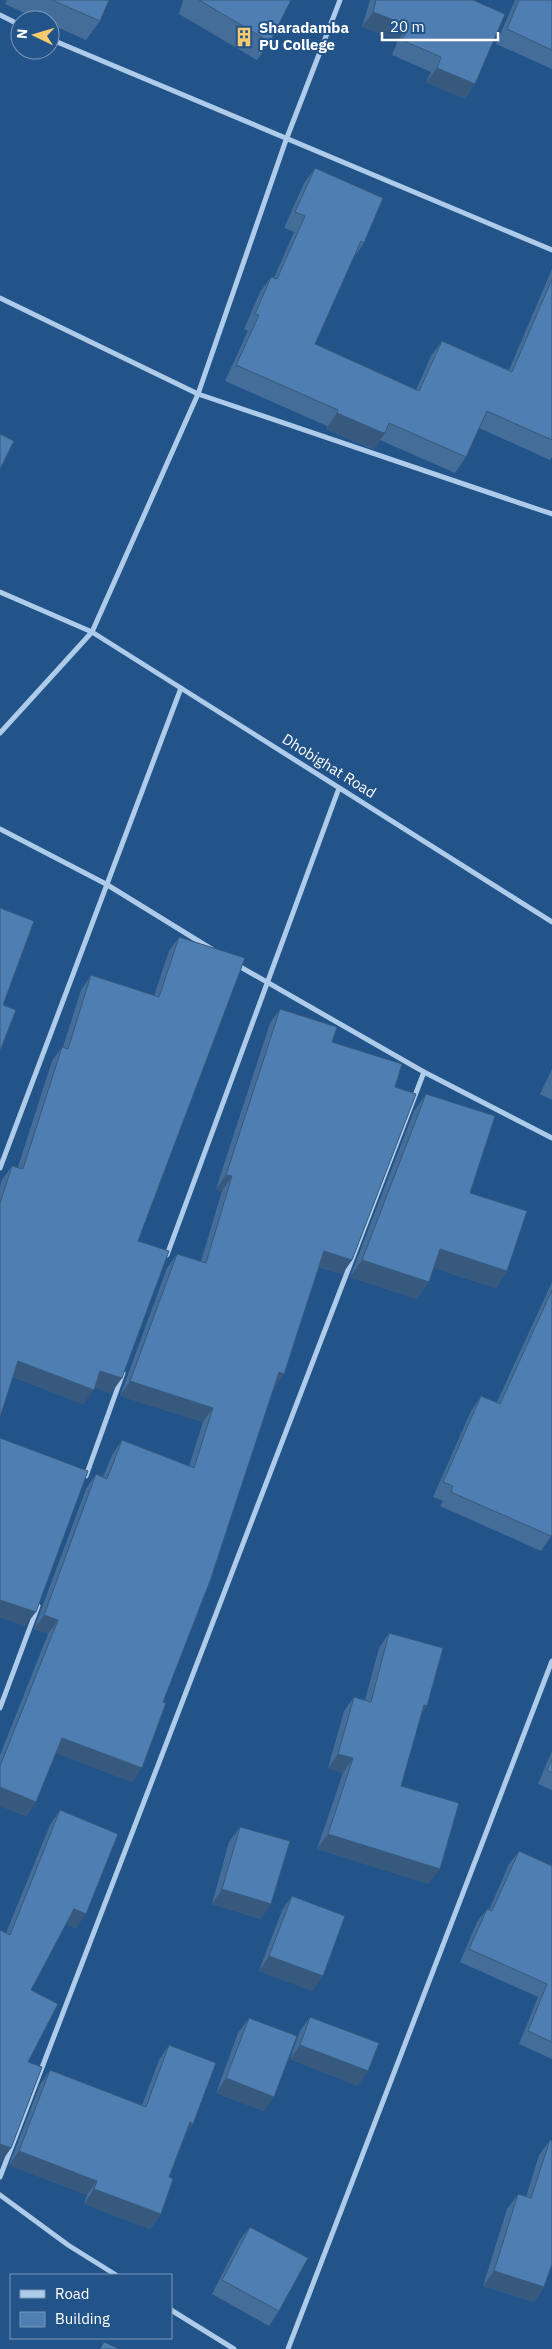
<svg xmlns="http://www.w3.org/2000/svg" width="552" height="2349" font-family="'IBM Plex Sans',sans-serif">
	<rect width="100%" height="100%" fill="#225389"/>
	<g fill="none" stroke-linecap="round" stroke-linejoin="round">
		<!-- minor -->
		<g stroke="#aecbea" stroke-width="5">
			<path d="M0,15l20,10"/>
			<path d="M50,39l502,211"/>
			<path d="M0,298l198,96 354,120"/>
			<path d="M0,592l92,40 460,290"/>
			<path d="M0,733l92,-101 106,-238 88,-254 54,-140"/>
			<path d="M0,829l106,55 107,66"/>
			<path d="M237,965l187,107 128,66"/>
			<path d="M0,1168l181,-480"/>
			<path d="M167,1255l172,-467"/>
			<path d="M86,1476l37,-103"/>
			<path d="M0,1708l38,-102"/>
			<path d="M0,2177l424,-1105"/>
			<path d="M0,2195l68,50 48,30"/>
			<path d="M171,2310l63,39"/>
			<path d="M288,2349l264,-688"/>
		</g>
	</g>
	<!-- wall -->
	<g fill="#446d99">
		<path d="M7,0h102l-9,21 -14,19 -36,-16v-4h-10l-35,-16z"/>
		<path d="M183,0h108l-21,42 -13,18 -78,-46z"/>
		<path d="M370,0h103l-8,99 -39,-17 5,-10 -39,-17 6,-15 -36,-13z"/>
		<path d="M515,0h37v69l-56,-25z"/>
		<path d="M315,168l49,75 -10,14 -39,87 101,46 15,-34 11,-15 67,29 43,-101v188l-2,3 -71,-32 -13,29 -11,16 -75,-33 -6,9 -4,-1 -44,-19 1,-3 -102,-45 23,-50 -4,-2 16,-37 11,-15 3,1 20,-46 -10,-4 20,-45z"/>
		<path d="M179,937l-41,304 -16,137 -11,15 -17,-6 -11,17 -70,-27 -13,40v-231l2,-6 10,-14 6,1 34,-106 10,-14h1l18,-57 10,-15 63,21 15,-45z"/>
		<path d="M280,1009l52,33 63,45 -43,173 -10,14 -23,-7 -35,107 -10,13 -142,395 -76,-29 -20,49 -10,14 -26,-10v-51l48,-121 -14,-5 52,-140 10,-15 7,3 9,-22 10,-15 67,26 14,-44 -83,-26 47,-128 10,-14 24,7 21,-70 -6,-2 54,-166z"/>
		<path d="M552,1069v31l-12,-6z"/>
		<path d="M426,1094l44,99 37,78 -11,17 -62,-20 -17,31 -67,-22 64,-166z"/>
		<path d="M552,1282v253l-11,16 -101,-45 3,-5 -10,-4 38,-86 10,-15 16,6z"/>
		<path d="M389,1633l32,81 -20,72 28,98 -112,-35 26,-76 -15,-5 16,-57 10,-14 11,3 14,-52z"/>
		<path d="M552,1751v39l-14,-6z"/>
		<path d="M60,1810l16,118 -10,-4 -35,66 -3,72 -17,86 -10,14h-1v-232l6,3 44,-108z"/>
		<path d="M240,1827l21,92 -49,-15 17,-62z"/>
		<path d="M519,1851l33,15v193l-33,-15 19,-47 -78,-35 17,-40 10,-13 2,1 20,-46z"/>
		<path d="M292,1896l21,95 -54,-20 23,-61z"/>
		<path d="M310,2017l48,69 -68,-27 10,-28z"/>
		<path d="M249,2018l15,93 -48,-18 22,-60z"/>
		<path d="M169,2045l24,79 -7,10 -17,43 -8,37 -11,15 -66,-25 3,-9 -78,-30 31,-80 10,-15 92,35 17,-45z"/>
		<path d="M550,2140l-6,147 -10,15 -51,-16 24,-77 11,-15 8,3 13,-42z"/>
		<path d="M250,2227l29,84 -10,15 -57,-32 27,-53z"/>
	</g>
	<!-- shaded-wall -->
	<g fill="#37597d">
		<path d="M373,12l36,14 -11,14 -36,-13z"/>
		<path d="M437,68l38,16 -10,15 -39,-17z"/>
		<path d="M337,413l48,20 -11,16 -48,-20z"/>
		<path d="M226,1175l6,1 -10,15 -6,-2z"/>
		<path d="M440,1249l67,22 -11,17 -68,-22z"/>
		<path d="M324,1251l28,9 -10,14 -28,-9z"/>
		<path d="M362,1260l67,22 -12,17 -67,-22z"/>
		<path d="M18,1361l76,29 -11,14 -75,-29z"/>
		<path d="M100,1371l22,7 -11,15 -21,-7z"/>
		<path d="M279,1372l5,2 -10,14z"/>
		<path d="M130,1381l83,27 -10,14 -83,-26z"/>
		<path d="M0,1600l36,12 -11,14 -25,-8z"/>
		<path d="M44,1615l14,5 -10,14 -14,-5z"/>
		<path d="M424,1705l3,1 -10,14z"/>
		<path d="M62,1738l80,30 -10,14 -80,-30z"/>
		<path d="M338,1754l15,4 -10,15 -15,-5z"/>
		<path d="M0,1787l36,15 -10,14 -26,-10z"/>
		<path d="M328,1834l112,35 -11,15 -112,-35z"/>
		<path d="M222,1889l49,15 -10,15 -49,-15z"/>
		<path d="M74,1909l12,5 -10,14 -12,-5z"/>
		<path d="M269,1956l54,20 -10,15 -54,-20z"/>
		<path d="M300,2045l68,26 -10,15 -68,-27z"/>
		<path d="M226,2078l48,19 -10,14 -48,-18z"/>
		<path d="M190,2122l3,2 -10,14z"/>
		<path d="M0,2144l11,4 -10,14h-1z"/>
		<path d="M19,2151l78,30 -10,14 -78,-30z"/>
		<path d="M94,2189l67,25 -11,15 -66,-25z"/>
		<path d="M494,2271l50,16 -10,15 -51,-16z"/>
	</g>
	<!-- building -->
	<g fill="#4f7fb2" stroke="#37597d">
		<path d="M52,0h57l-9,21z"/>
		<path d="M199,0h92l-21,42z"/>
		<path d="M376,0h97l32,14 -30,70 -38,-16 4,-11 -39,-17 7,-14 -36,-14z"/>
		<path d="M519,0h33v50l-45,-21z"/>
		<path d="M315,168l68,30 -19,45 -3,-2 -46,103 104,47 23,-50 70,31 40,-93v161l-65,-29 -21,46 -77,-34 -4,10 -4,-1 -44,-19 1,-3 -102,-45 23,-50 -4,-1 16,-37 6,2 28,-63 -10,-4z"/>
		<path d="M0,434l14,7 -14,28z"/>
		<path d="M0,908l34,13 -31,84 13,5 -16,41z"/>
		<path d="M179,937l66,21 -107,283 31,10 -47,127 -22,-7 -6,19 -76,-29 -18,56v-214l12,-37 11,3 39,-122 6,2 23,-74 68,22z"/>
		<path d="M280,1009l57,18 -5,15 70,22 -7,23 21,7 -64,166 -28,-9 -40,123 -5,-2 -69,209 -47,121 3,1 -24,65 -80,-30 -26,64 -36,-15v-21l58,-146 -14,-5 52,-141 11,5 15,-39 72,28 19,-60 -83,-27 47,-127 29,9 26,-87 -6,-1z"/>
		<path d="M426,1094l69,22 -25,77 57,18 -20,60 -67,-22 -11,33 -67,-22z"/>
		<path d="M552,1290v245l-1,1 -100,-44 2,-6 -10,-4 38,-86 19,8z"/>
		<path d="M0,1438l88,33 -52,141 -36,-12z"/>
		<path d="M389,1633l54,15 -16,58 -3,-1 -23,81 58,17 -19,66 -112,-35 25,-76 -15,-4 16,-57 17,5z"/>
		<path d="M552,1759v14l-5,-3z"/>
		<path d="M60,1810l58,24 -32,80 -12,-5 -43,81 27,14 -30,58 14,5 -31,81 -11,-4v-214l10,5z"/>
		<path d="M240,1827l50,14 -19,63 -49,-15z"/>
		<path d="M519,1851l33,15v176l-24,-11 19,-47 -78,-35 18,-40 5,2z"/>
		<path d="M292,1896l53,20 -22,60 -54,-20z"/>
		<path d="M310,2017l69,26 -11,28 -68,-26z"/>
		<path d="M249,2018l48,18 -23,61 -48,-19z"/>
		<path d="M169,2045l47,18 -23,61 -3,-2 -21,55 4,2 -12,35 -67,-25 3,-8 -78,-30 31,-81 96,37z"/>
		<path d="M550,2140l2,1v123l-8,23 -50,-16 24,-77 13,4z"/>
		<path d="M250,2227l58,31 -29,53 -57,-31z"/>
		<path d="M104,2342l15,7h-19z"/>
	</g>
	<!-- icons -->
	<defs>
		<symbol id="building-bare" viewBox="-9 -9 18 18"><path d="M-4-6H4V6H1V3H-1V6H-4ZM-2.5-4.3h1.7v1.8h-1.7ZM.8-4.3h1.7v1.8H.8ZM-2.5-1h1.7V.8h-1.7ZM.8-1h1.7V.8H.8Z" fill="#f6ca6f" stroke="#225389" stroke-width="2.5" paint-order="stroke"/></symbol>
	</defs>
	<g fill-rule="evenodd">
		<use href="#building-bare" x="230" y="23" width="28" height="28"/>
	</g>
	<g text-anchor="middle" stroke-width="4" stroke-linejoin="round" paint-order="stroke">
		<!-- poi labels -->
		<g font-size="15" font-weight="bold" fill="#fff" stroke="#225389" text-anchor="start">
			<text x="259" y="33">Sharadamba<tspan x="259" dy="17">PU College</tspan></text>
		</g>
		<!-- street labels -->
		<g font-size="15" fill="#fff" stroke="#225389">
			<text transform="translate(329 766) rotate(32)" y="5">Dhobighat Road</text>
		</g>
	</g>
	<!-- legend -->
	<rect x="10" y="2274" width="162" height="65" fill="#225389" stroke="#7a98b8"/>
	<rect x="20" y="2290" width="25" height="8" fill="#aecbea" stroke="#7a98b8"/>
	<text x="55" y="2299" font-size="15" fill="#ffffff">Road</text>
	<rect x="20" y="2312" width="25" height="15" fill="#4f7fb2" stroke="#7a98b8"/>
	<text x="55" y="2324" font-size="15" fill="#ffffff">Building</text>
	<!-- north arrow -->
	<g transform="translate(35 35) rotate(275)"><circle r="24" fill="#225389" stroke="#7a98b8"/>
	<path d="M0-4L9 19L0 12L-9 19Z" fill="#f6ca6f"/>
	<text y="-8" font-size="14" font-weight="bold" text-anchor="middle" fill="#ffffff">N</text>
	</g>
	<!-- scale -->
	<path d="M382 32v8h116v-8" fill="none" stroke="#ffffff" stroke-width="2.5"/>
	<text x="390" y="32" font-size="15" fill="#ffffff" stroke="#225389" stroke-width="4" paint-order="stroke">20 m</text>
</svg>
